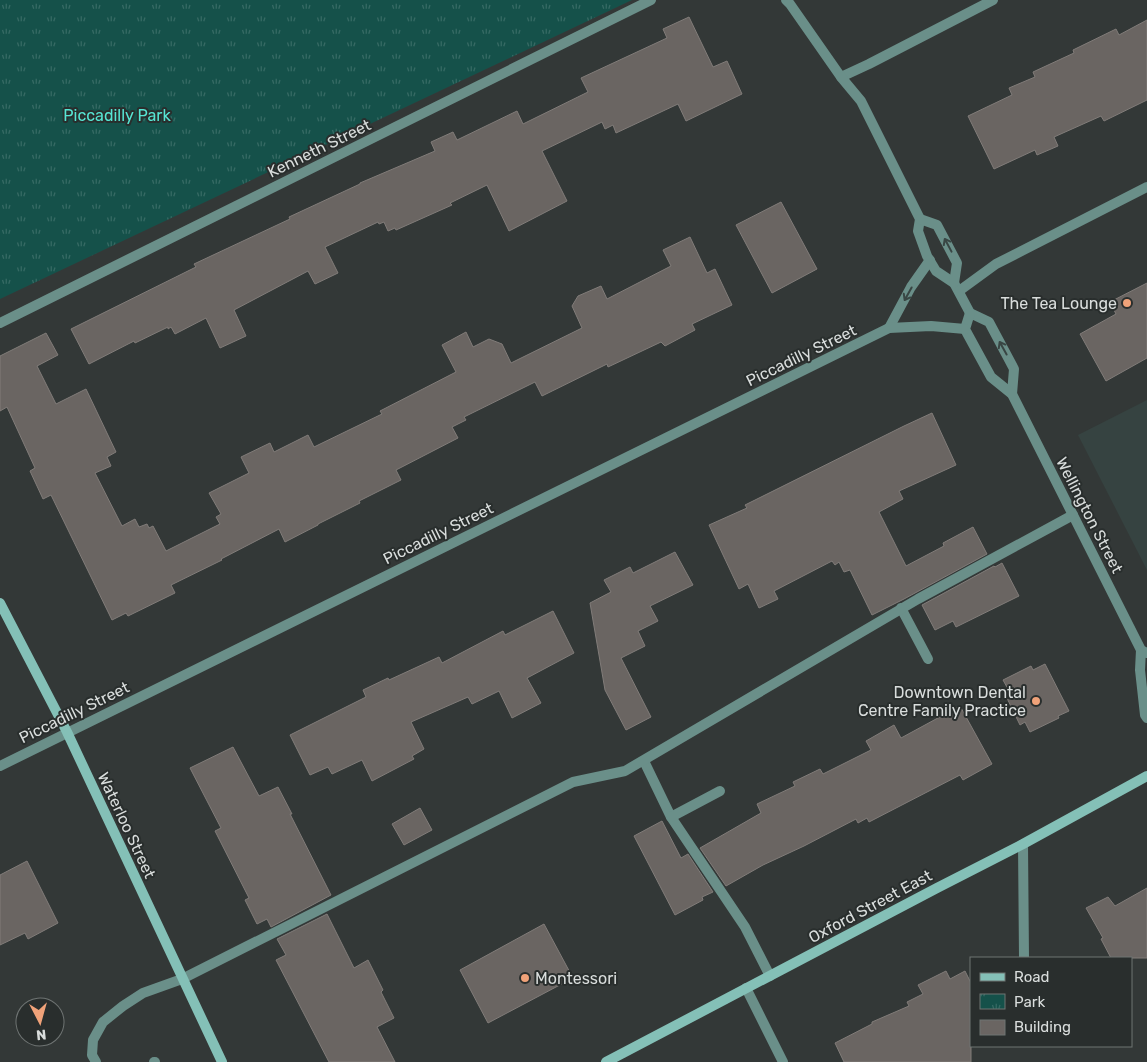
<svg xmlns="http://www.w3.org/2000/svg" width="1147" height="1062" font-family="Rubik,sans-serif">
	<defs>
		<pattern id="park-tufts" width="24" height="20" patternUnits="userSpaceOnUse" patternTransform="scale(1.25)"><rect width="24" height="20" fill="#15514a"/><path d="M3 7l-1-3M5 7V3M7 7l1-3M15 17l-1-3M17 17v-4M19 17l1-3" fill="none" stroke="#366a64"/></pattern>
	</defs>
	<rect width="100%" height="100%" fill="#333837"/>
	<!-- built -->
	<path fill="#364341" d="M1147,400v170l-69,-135z"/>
	<!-- park -->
	<path fill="url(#park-tufts)" d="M0,0h632l-632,299z"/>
	<!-- building -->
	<g fill="#6a6562" stroke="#817c79">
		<path d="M689,17l24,50 14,-6 15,33 -56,27 -8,-17 -62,29 -3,-8 -8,4 -3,-7 -60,29 25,50 -58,30 -22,-46 -37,18 2,2 -56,25 -1,-2 -7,3 -4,-9 -5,2 -1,-2 -53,25 13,26 -23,11 -7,-13 -74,39 12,26 -26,12 -14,-30 -31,16 -4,-7 -3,2v-2l-33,16 -1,-2 -45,23 -18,-35 125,-62 -2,-3 96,-45 -1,-2 71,-33v-1l75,-32 -4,-9 22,-10 4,8 60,-29 6,13 65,-32 -7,-14 86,-40 -4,-9z"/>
		<path d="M1147,20v80l-43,21 -3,-5 -47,21 4,9 -21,9 -2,-5 -41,19 -26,-53 44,-21 -3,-7 26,-11 -2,-5 41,-19 -1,-3 43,-21 3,6z"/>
		<path d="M781,202l36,67 -45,24 -36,-68z"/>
		<path d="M690,237l17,36 8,-4 17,36 -40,19 3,6 -30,16 -4,-4 -53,25 -1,-3 -65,32 -7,-14 -71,35 2,3 -14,7 6,11 -62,32 5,10 -42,21 1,2 -42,21v1l-33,17 -6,-13 -58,30 1,1 -51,25 4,8 -47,23 -2,-3 -14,7 -61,-125 -8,4 -13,-28 5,-3 -28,-61 -7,4v-55l46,-23 12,22 -21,11 19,38 30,-15 30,63 -9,5 4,9 -16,7 27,53 13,-7 4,8 8,-3 2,4 4,-2 13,25 54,-27 -4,-7 5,-3 -12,-21 40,-20 -8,-16 29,-14 4,9 34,-17 6,12 68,-33 -2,-3 76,-39 -14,-27 24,-13 7,15 16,-8 13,5 9,19 71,-35 -10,-22 6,-10 23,-10 6,13 64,-33 -8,-16z"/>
		<path d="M1147,283v75l-41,23 -26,-47 36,-20 -6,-12z"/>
		<path d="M932,413l24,52 -57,26 4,8 -24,13 27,54 38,-20 -1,-3 30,-16 14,27 -83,45 -32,16 -22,-45 -6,2 -5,-10 -4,3 -3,-4 -58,30 4,8 -19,9 -11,-24 -9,5 -30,-64 38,-17 -2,-3 159,-79z"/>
		<path d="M675,552l18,33 -43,21 8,15 -20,10 7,15 -24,12 30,59 -25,13 -21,-40 -15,-87 21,-11 -7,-12 26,-13 3,6z"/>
		<path d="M1002,563l17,33 -63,31 -3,-6 -18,9 -13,-25 72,-39 1,1z"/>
		<path d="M553,611l21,42 -47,25 14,25 -29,15 -13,-27 -27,13 -4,-7 -57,25 13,27 -12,7 2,3 -42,22 -10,-21 -30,14 -4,-7 -18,8 -20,-40 76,-38 -3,-7 25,-12 1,2 50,-23 3,6 61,-32 2,4z"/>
		<path d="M1045,664l24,47 -11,5 1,2 -29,14 -5,-10 -5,3 -16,-33 4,-3 -5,-9 28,-14 2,4z"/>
		<path d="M960,706l32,58 -29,16 -3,-5 -91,47 -2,-4 -9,5 -2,-4 -52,27 -41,19 -37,21 -26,-38 61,-35 -4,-9 38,-18 -2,-4 27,-13 3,5 48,-24 -5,-9 28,-16 7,13z"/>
		<path d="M233,747l26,49 19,-9 14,27h-2l41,81 -60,32 -4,-8 -10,5 -12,-24 4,-2 -34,-67 6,-3 -31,-60z"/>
		<path d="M420,808l12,22 -28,15 -12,-21z"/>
		<path d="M662,821l19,37 7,-4 25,38 -11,5 1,3 -28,15 -41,-79z"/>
		<path d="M27,861l31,62 -30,16 -3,-6 -25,12v-70z"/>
		<path d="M1147,888v70h-36l-10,-19 2,-1 -17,-30 22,-11 7,9z"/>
		<path d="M327,914l27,54 14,-8 15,30 -2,2 13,26 -17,9 18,35h-66l-53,-102 10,-5 -9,-16z"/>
		<path d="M544,924l29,54 -85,45 -28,-53z"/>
		<path d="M946,971l4,8 15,-8 6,12v79h-127l-9,-19 37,-19v-2l37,-16 -2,-4 16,-8 -5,-9z"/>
	</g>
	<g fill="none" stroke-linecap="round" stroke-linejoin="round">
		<!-- lane -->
		<g stroke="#6a8f89" stroke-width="10">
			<path d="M841,77l28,-13 124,-64"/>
			<path d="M901,608l27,51"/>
			<path d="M644,761l27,56 74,110 25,49"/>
			<path d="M671,817l49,-26"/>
			<path d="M1023,844l1,114"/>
			<path d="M96,1062l-4,-7 1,-15 10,-18 20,-16 20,-13 39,-14 391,-197 52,-11 293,-172 155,-84"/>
			<path d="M154,1062h1"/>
		</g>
		<!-- street -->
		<g stroke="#6a8f89" stroke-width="10">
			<path d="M786,0l4,4 51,73 20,24 59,118 -2,12 9,25 9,15 18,12 16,30 19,9 25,47 -2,25"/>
			<path d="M920,219l17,6 20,38 -3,20"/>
			<path d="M959,291l37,-27 151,-77"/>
			<path d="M970,313l-5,16 2,4 24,44 21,17 129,256 6,3"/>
			<path d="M0,323l651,-323"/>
			<path d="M889,328l22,-41 19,-27"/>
			<path d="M1141,650l-1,20 5,45 2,3"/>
			<path d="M0,766l889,-438 42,-2 34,3"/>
			<path d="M746,988l37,74"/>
		</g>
		<!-- secondary -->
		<g stroke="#84c0b7" stroke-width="10">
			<path d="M0,603l67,129 155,330"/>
			<path d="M606,1062l331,-174 86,-44 124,-68"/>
		</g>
	</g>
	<!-- one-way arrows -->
	<defs><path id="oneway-shaft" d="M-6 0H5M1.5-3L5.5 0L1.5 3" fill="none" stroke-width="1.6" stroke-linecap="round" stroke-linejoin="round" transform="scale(1.25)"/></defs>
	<g stroke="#394644">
		<use href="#oneway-shaft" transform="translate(948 245) rotate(-118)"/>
		<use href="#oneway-shaft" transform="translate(908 294) rotate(119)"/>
		<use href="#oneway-shaft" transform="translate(1003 348) rotate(-119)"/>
	</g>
	<!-- markers -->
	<g fill="#f0a279" stroke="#292e2d" stroke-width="2">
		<circle cx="1127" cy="303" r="5"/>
		<circle cx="1036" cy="701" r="5"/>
		<circle cx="525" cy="978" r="5"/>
	</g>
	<g text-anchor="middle" stroke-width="4" stroke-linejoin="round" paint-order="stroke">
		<!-- park labels -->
		<g font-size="16" fill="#56e5d3" stroke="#292e2d">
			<text x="117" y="121">Piccadilly Park</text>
		</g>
		<!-- street labels -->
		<g font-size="16" fill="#d9dddc" stroke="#292e2d">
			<text transform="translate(319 148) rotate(-26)" y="6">Kenneth Street</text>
			<text transform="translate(801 355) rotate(-26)" y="6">Piccadilly Street</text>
			<text transform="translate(1090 515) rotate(63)" y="6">Wellington Street</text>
			<text transform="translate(438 533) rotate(-26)" y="6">Piccadilly Street</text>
			<text transform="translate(74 712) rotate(-26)" y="6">Piccadilly Street</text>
			<text transform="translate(127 825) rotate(65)" y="6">Waterloo Street</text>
			<text transform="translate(870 906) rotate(-28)" y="6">Oxford Street East</text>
		</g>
		<!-- poi labels -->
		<g font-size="16" fill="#d9dddc" stroke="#292e2d" text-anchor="end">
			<text x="1117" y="309">The Tea Lounge</text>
			<text x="1026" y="698">Downtown Dental<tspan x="1026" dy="18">Centre Family Practice</tspan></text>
			<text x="535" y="984" text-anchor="start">Montessori</text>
		</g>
	</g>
	<!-- legend -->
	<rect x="970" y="957" width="162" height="90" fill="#292e2d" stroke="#6f7473"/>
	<rect x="980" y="973" width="25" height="8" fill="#84c0b7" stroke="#6f7473"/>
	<text x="1014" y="982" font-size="15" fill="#d9dddc">Road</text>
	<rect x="980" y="994" width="25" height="15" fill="url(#park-tufts)" stroke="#6f7473"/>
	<text x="1014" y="1007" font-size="15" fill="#d9dddc">Park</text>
	<rect x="980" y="1020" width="25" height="15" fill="#6a6562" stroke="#6f7473"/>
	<text x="1014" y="1032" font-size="15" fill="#d9dddc">Building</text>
	<!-- north arrow -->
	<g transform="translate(40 1022) rotate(174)"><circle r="24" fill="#292e2d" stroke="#6f7473"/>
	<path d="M0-4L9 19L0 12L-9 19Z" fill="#f0a279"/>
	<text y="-8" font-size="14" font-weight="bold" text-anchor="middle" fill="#d9dddc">N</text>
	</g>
</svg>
